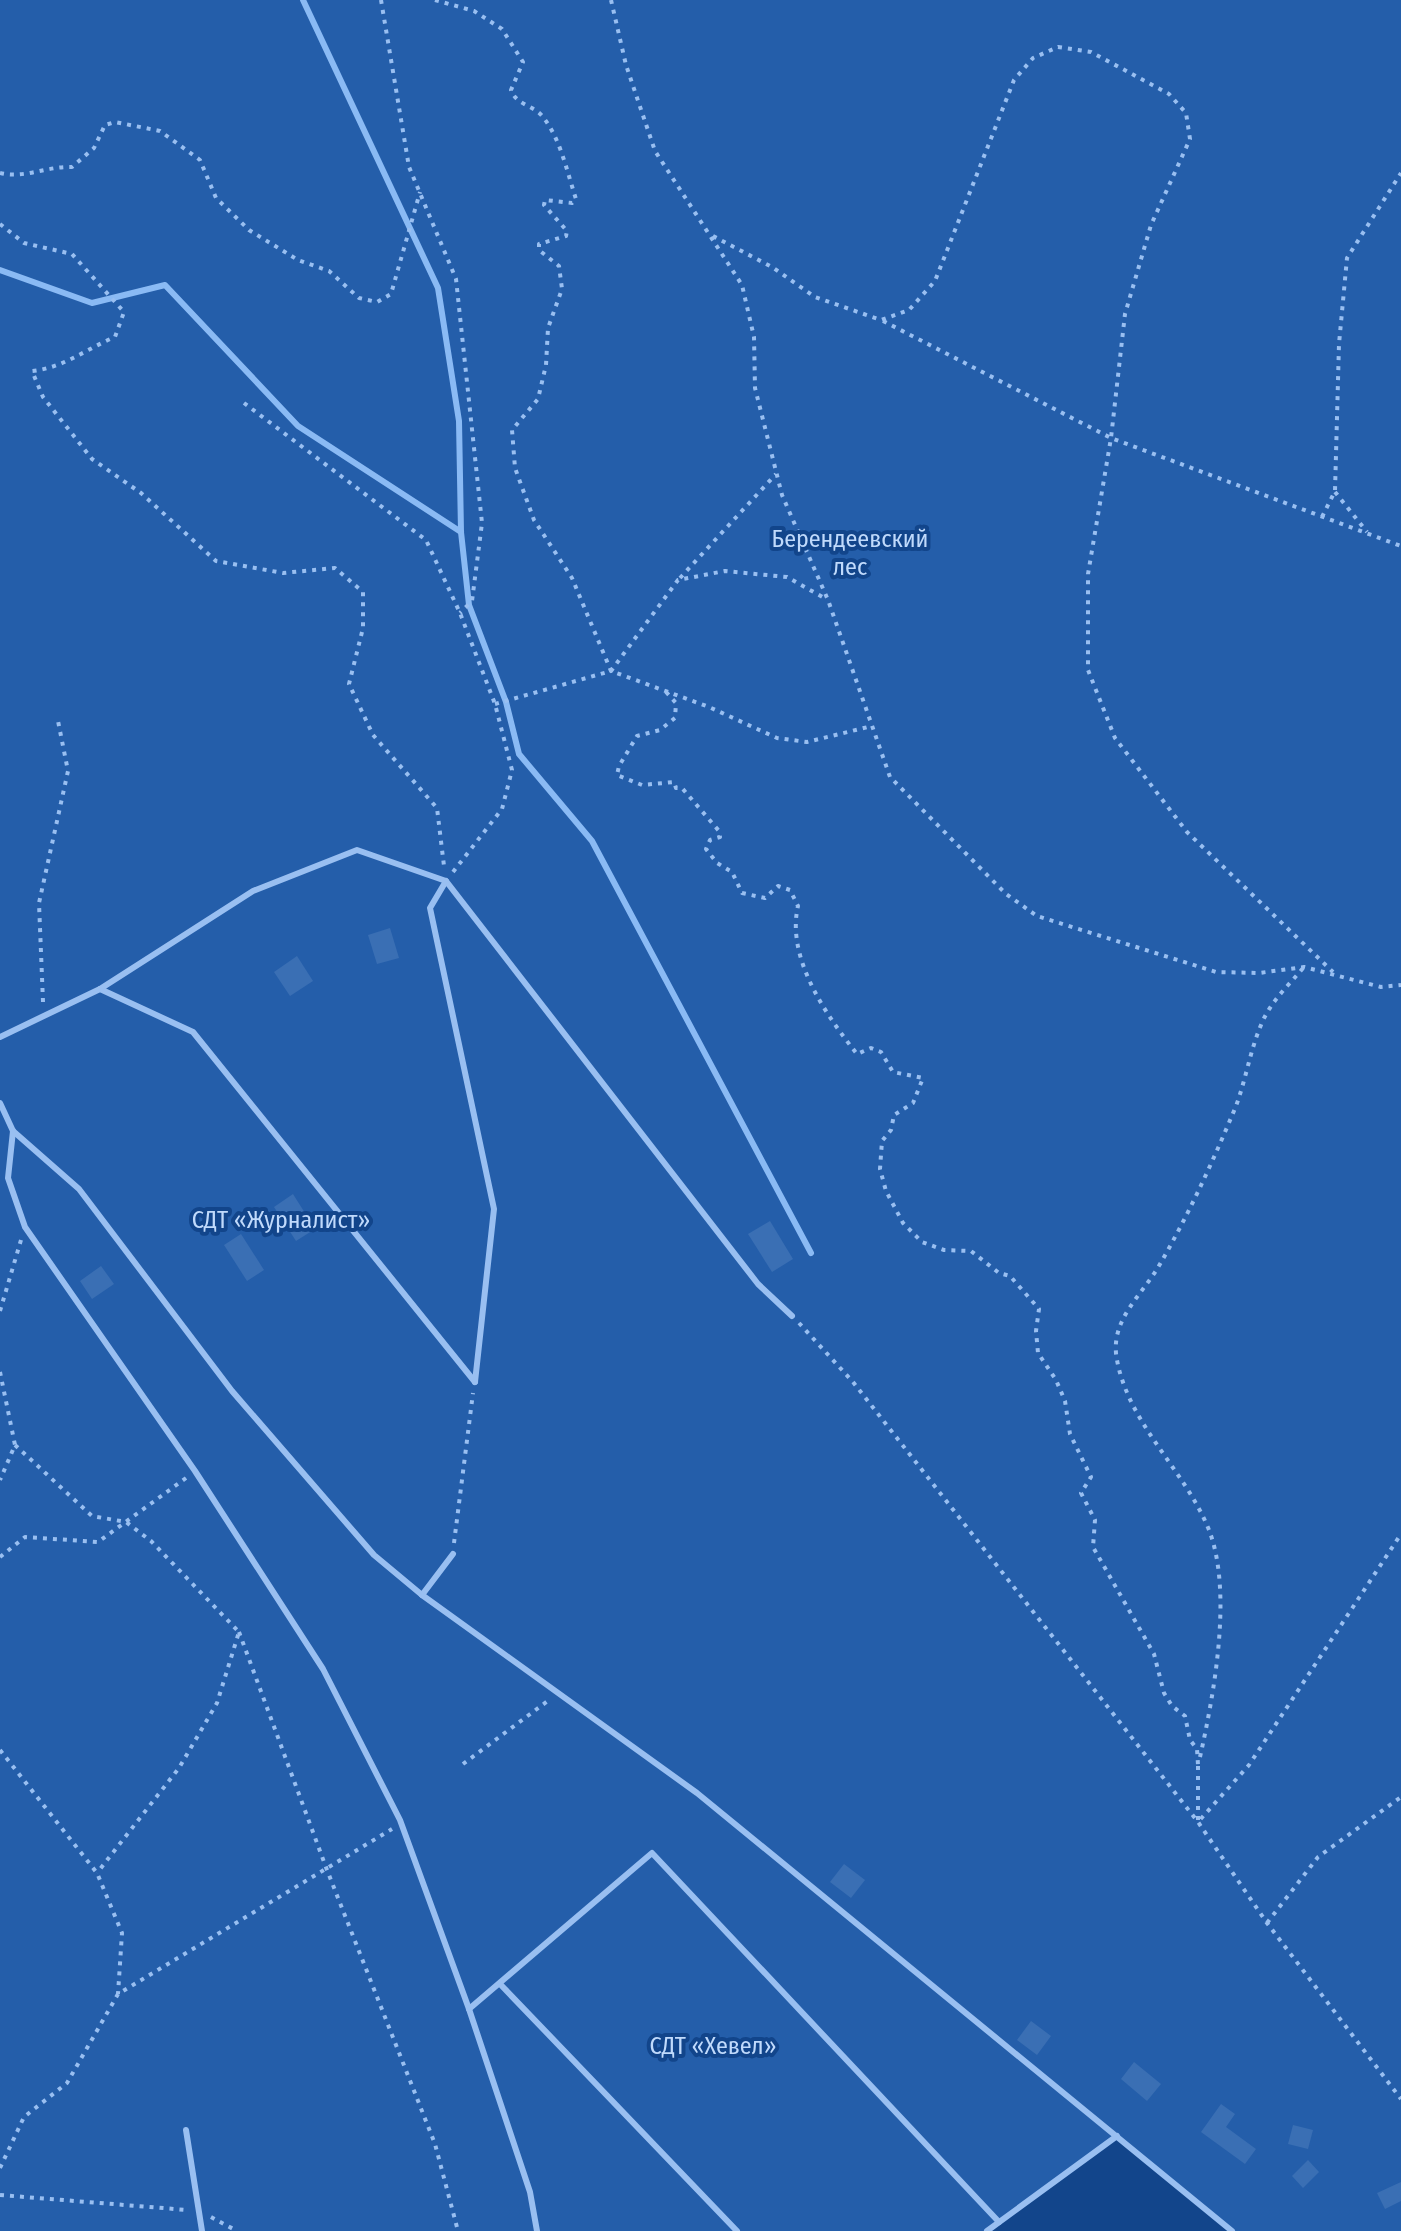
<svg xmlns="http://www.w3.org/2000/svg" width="1401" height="2231" font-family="'Fira Sans Condensed',sans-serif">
	<rect width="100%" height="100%" fill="#12458b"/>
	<!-- green -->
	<path fill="#245eaa" d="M0,0h1401v2231h-169l-115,-95 -130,95h-987z"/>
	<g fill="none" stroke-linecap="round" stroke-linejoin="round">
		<!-- stream -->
		<g stroke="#8abaf4" stroke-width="6">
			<path d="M303,0l135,288 21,133 2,111 8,73 37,97 13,52 73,87 219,412"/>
			<path d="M0,270l92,33 73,-18 133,141 163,106"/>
		</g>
	</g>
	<!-- building -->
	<g fill="#3a6fb4">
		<path d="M390,928l9,30 -22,6 -9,-29z"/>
		<path d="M297,956l16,25 -23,15 -16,-24z"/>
		<path d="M293,1194l22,35 -19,12 -22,-34z"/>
		<path d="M770,1221l23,38 -21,13 -24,-38z"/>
		<path d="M241,1234l23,36 -17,11 -23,-36z"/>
		<path d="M101,1266l13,18 -22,15 -12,-18z"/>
		<path d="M844,1864l21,16 -14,18 -21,-16z"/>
		<path d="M1031,2021l20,15 -14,19 -20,-15z"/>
		<path d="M1134,2062l27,22 -14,17 -26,-22z"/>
		<path d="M1221,2104l14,10 -9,13 30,22 -11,15 -44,-32z"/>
		<path d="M1293,2125l20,5 -5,19 -20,-5z"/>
		<path d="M1308,2160l11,12 -16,16 -11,-12z"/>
		<path d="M1401,2182v19l-16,8 -8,-16z"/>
	</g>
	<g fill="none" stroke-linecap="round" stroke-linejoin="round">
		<!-- path -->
		<g stroke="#99bff1" stroke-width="4" stroke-dasharray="4 6" stroke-linecap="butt">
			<path d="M381,0l28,167 47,112 26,244 -10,78 -12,12"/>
			<path d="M435,0l39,11 28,18 21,33 -12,28c5,15 23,15 32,27 18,23 24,55 33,82l-4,4 -27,-3 -1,5 23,26 -1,5 -27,8v6l20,16 3,23 -14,39 -2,37 -8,34 -26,31 3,38 19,52 38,58 39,93 98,36 68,31 30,4 65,-16"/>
			<path d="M611,0l15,65 29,86 87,134 12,52 1,51 27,107 46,105 62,177 116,117 31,22 179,56 43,1 45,-6 77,20 20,-2"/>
			<path d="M0,173c24,6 47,-7 72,-6l22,-19 11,-23 10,-3 45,9 40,29 16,38 33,32 49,30 31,11 30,27 18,4 14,-8 29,-102"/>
			<path d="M0,224l24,19 48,11 52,58 -9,25c-29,12 -52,31 -83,34l11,26 49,62 49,34 75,68 67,12 52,-5 28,24v36l-14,56 24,51 64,73 7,58"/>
			<path d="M713,236l59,31 43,30 66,23 28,-10 26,-29 79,-201 19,-22 25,-11 33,5 78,42 17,19 4,26 -39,86 -26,89 -14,124 -23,136v96l27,68 72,94 146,140"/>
			<path d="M883,321l228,117 290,108"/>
			<path d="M244,403l182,137 34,73 35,91 17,66 -10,39 -49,63"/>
			<path d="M1335,492l32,40"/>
			<path d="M1322,517l13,-26 4,-147 8,-86 54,-85"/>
			<path d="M680,578l96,-104"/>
			<path d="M666,692l10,11 -1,15 -15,12 -23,6 -18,30 -2,9 25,10 32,-3 2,6h6l37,43 1,6 -10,3 -4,9 11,14 15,9 10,21 23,5 13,-12 12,4 8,16c-12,52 28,109 59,148l14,-6 10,4 12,20 30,6 -10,25 -19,12 -3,15 -9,11 -2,28 6,22 17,32 19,19 22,8 27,1 28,22 11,3 29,33 -3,22 2,22 18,27 9,21 5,33 21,43 -10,16 14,27 -2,27 61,107 10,39 8,13 13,10 5,24 7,9 1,16"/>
			<path d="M495,704l116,-33 67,-91 47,-9 62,6 39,22"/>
			<path d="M43,1002l-4,-99 29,-132 -10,-50"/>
			<path d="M0,1311l21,-71"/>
			<path d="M799,1323l54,59 345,440 69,101 134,176"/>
			<path d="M0,1372l15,73 -15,35"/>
			<path d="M15,1445l77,71 34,6 25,19 88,91 -22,71 -38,65 -82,105"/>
			<path d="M454,1543l19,-150"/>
			<path d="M0,1557l25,-20 73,5 88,-64"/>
			<path d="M239,1632l88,238 108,274 23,87"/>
			<path d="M0,1750l97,123 25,60 -4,61"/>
			<path d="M1200,1757c14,-63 33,-165 9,-227 -24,-60 -80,-105 -92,-170 -8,-40 25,-64 43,-96 29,-50 54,-105 76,-158 10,-27 14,-55 25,-81 9,-23 28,-40 43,-58"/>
			<path d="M463,1764l86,-64"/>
			<path d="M1198,1766v56l51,-57 152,-231"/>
			<path d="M1267,1923l51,-66 83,-60"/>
			<path d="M0,2168l24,-51 43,-34 51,-89 274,-165"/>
			<path d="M0,2195l187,15"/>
			<path d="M211,2217l26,14"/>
		</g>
		<!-- service -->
		<g stroke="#99bff1" stroke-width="6">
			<path d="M446,881l312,403 34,32"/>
			<path d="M100,989l93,43 282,350"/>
			<path d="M0,1037l100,-48 153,-98 104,-41 89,31 -16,27 64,301 -19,173"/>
			<path d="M0,1103l13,28 66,58 153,202 142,164 48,40 275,198 535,438"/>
			<path d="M13,1131l-5,47 17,49 170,244 128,198 77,151 69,189 61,183 7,39"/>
			<path d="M422,1595l31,-41"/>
			<path d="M501,1985l236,246"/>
			<path d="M469,2009l183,-156 347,369"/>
			<path d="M186,2130l16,101"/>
			<path d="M987,2231l130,-95"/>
		</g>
	</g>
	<g text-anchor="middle" stroke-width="8" stroke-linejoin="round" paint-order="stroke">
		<!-- park labels -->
		<g font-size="24" fill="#c0dafc" stroke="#12458b">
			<text x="850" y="547">Берендеевский<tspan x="850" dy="28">лес</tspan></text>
			<text x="281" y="1228">СДТ «Журналист»</text>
			<text x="713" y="2054">СДТ «Хевел»</text>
		</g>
	</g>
</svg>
